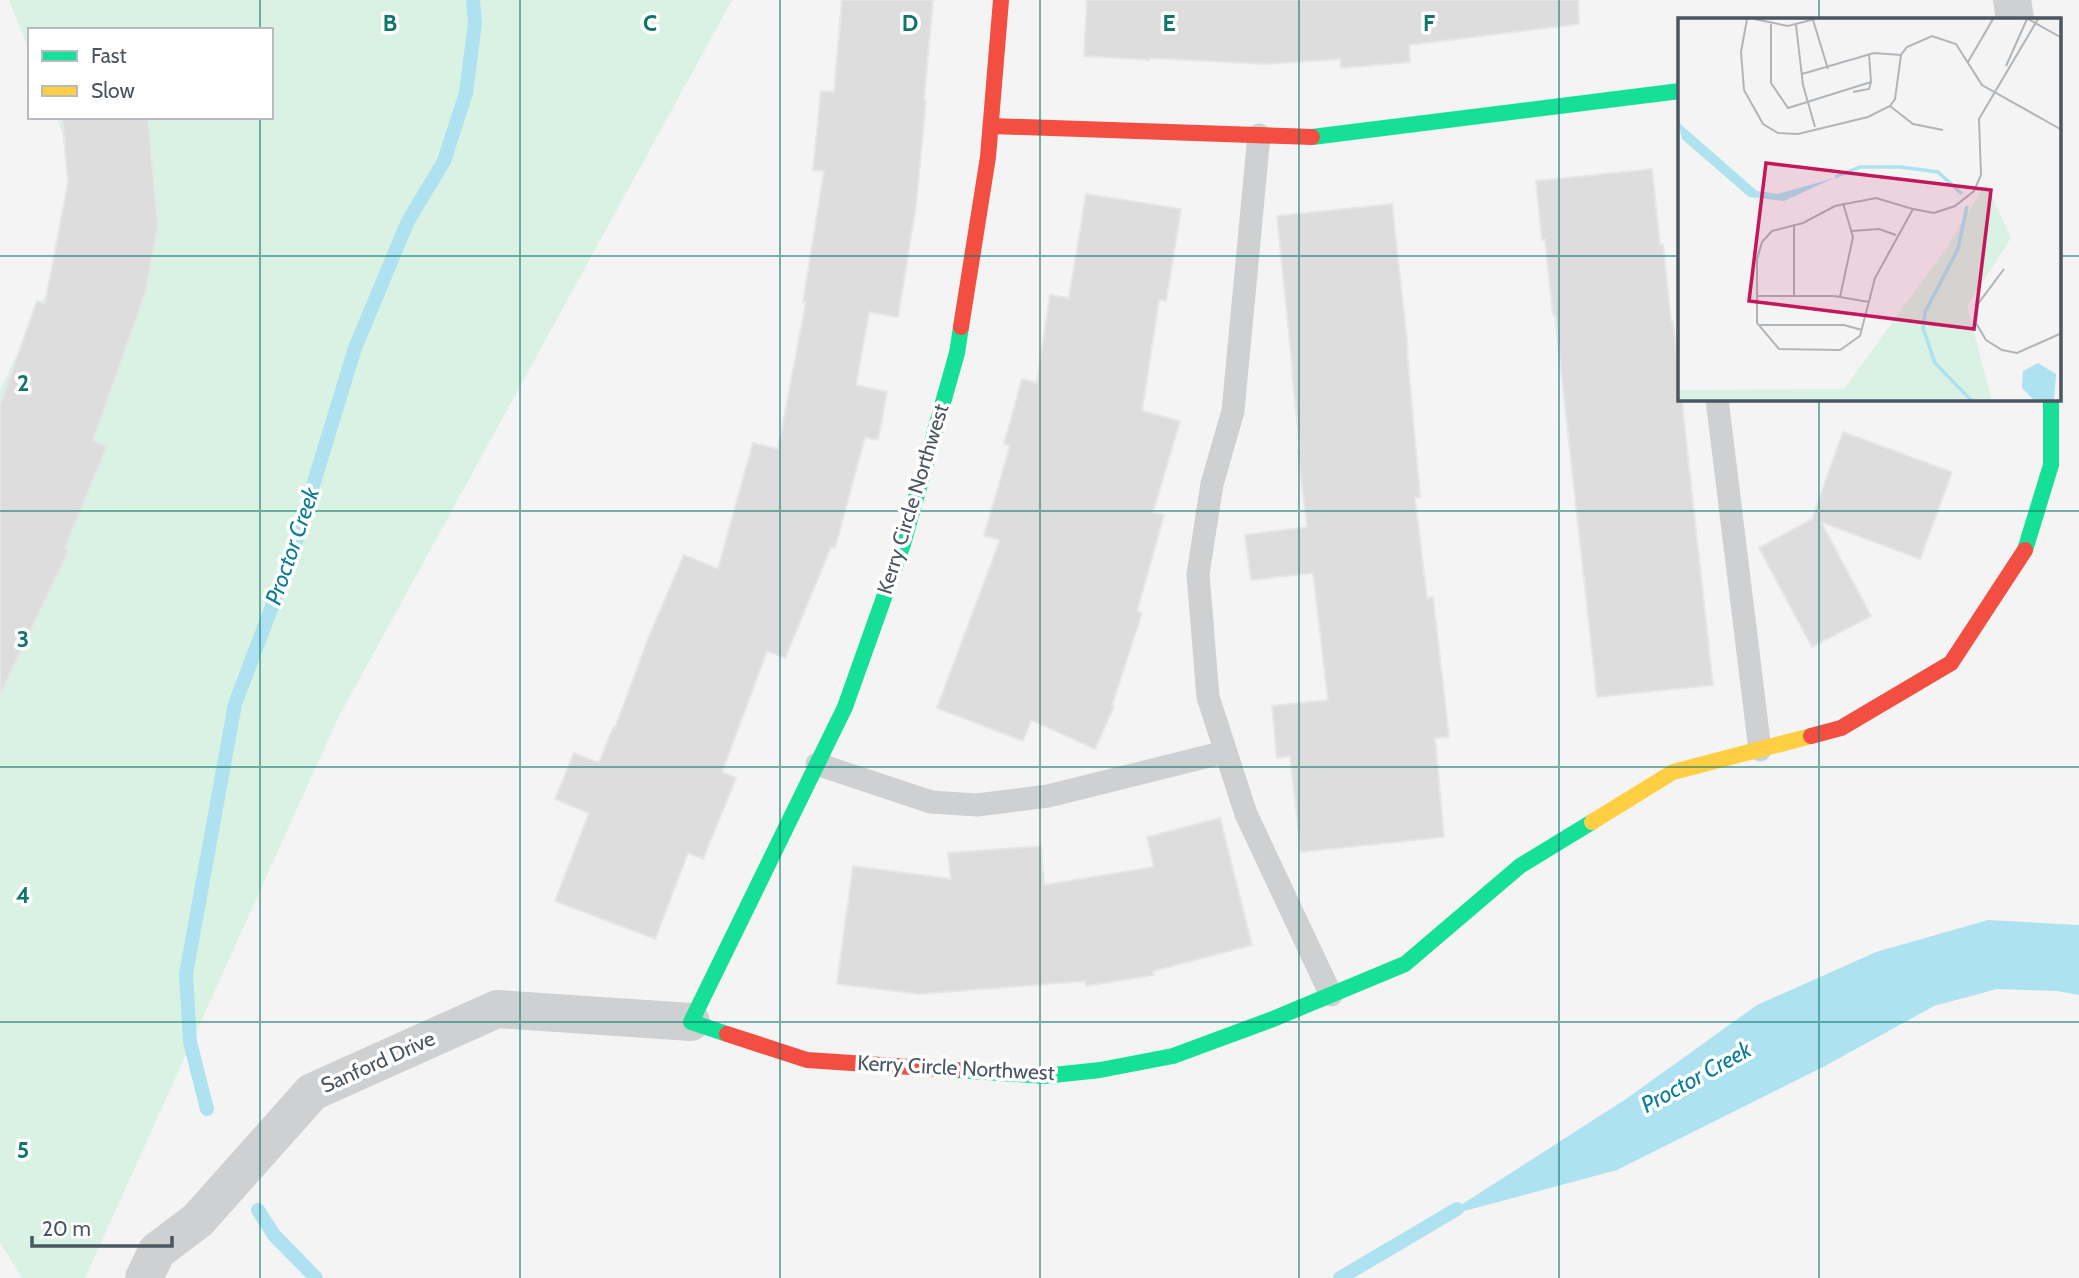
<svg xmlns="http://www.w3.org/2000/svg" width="2079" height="1278" font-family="Cabin,sans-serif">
	<rect width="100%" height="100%" fill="#f4f4f4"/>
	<!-- green -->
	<path fill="#d9f2e3" d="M9,0h723l-394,718 -253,560h-63l-22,-36v-852l90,-187 -34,-86h215v-87h-241v22z"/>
	<!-- water -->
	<path fill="#aee2f0" d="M1988,920l91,5v70l-22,-4 -60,-2 -63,17 -109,60 -208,104 -175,47 184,-118 131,-94 119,-53z"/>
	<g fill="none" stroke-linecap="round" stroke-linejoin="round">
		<!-- stream -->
		<g stroke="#aee2f0" stroke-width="14">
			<path d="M207,1109l-17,-67 -4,-68 49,-270 58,-153 62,-203 53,-127 36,-60 22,-68 9,-70 -2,-23"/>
			<path d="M258,1210l16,25 42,43"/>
			<path d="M1340,1278l117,-69"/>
		</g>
	</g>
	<!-- building -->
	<g fill="#ddddde" stroke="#e5e6e7" stroke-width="2">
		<path d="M842,0h91l-9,100 2,1 -10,104 -18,112 -29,-5 -13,73 31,7 -9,48 -13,-3 -30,111 -4,-1 -46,111 -18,-7 -45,121 14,6 -33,81 -15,-6 -33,86 -100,-38 34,-88 -34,-14 19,-46 25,10 14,-35h2l35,-94 34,-79 34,14 35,-126 25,6 28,-147h-3l21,-131 -11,-1 8,-79 13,1z"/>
		<path d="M1087,0h491l1,24 -170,21 1,17 -69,6 -1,-9 -75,5 -116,-6v2l-65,-4z"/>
		<path d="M62,117h86l10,110 -13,67 -52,147 14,5 -42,102 4,2 -69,145v-290l37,-104 8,3 23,-122z"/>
		<path d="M1652,169l8,76 3,-1 8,77h2l40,364 -116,12 -42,-382h-2l-8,-76 -3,1 -6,-59z"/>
		<path d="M1086,194l95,15 -15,92 -7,-1 -17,111 38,10 -27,91 11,3 -27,96 5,2 -30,92 2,1 -19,43 -64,-29 -8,21 -86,-33 63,-168 -16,-4 26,-90 -6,-2 18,-65 15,4 13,-88 19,3z"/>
		<path d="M1392,204l16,145h-1l13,148 -5,1 12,100 6,-1 16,140 -14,1 9,99 -143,15 -11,-96 -13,2 -5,-52 56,-6 -15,-127 -62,7 -6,-45 62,-8 -9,-77h2l-8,-77h1l-16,-157z"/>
		<path d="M1843,432l109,40 -32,87 -99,-37 50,94 -59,31 -53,-99 53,-29z"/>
		<path d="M1220,818l32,127 -99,26 1,4 -68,11 -1,-5 -166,13 -82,-10 16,-118 98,13 -3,-26 93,-7 3,39 110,-18 -7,-30z"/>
	</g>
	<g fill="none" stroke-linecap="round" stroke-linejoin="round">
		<!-- lane -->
		<g stroke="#ced0d2" stroke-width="23">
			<path d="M1259,135l-26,276 -21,73 -14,90 10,123 38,117 85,181"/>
			<path d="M1717,399l43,351"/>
			<path d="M817,764l114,38 46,3 71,-9 177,-44"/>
		</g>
		<!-- street -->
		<g stroke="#ced0d2" stroke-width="38">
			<path d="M2012,0l3,19"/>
			<path d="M144,1278l13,-27 41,-31 114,-128 185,-83 194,13"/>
		</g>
		<!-- fast -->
		<g stroke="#16e098" stroke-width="16">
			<path d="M1312,137l368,-46"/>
			<path d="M2025,550l26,-85v-66"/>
			<path d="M727,1034l-36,-12 154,-315 58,-163 54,-191 4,-26"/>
			<path d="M956,1070l88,6 56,-6 73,-14 100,-37 132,-55 115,-98 72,-44"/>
		</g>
		<!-- slow -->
		<path stroke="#ffcf43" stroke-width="16" d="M1592,822l81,-50 138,-36"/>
		<!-- jam -->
		<g stroke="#f24e42" stroke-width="16">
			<path d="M991,126l321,11"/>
			<path d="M961,327l27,-170 13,-157"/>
			<path d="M1811,736l30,-8 110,-65 74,-113"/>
			<path d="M727,1034l80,26 149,10"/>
		</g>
	</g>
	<!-- grid -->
	<path fill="none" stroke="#0f766e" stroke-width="2" stroke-opacity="0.55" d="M260,0v30M520,0v1278M780,0v1278M1040,0v1278M1299,0v1278M1559,0v1278M1819,0v19M260,117v1161M0,256h1680M2060,256h19M1819,399v879M0,511h2079M0,767h2079M0,1022h2079"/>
	<g text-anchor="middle" stroke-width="7" stroke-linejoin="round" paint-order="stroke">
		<!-- street labels -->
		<g font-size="21" fill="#4a5661" stroke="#fff">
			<text transform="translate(913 499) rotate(-73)" y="7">Kerry Circle Northwest</text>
			<text transform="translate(378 1062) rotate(-24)" y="7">Sanford Drive</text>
			<text transform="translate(956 1068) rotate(3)" y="7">Kerry Circle Northwest</text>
		</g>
		<!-- water labels -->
		<g font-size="23" font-style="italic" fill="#0c7c9b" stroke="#fff">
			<text transform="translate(292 546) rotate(-71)" y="8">Proctor Creek</text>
			<text transform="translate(1696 1077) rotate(-29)" y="8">Proctor Creek</text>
		</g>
	</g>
	<!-- overview -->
	<g transform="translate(1678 18)">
		<rect width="383" height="383" fill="#f4f4f4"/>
		<path d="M308,165l25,55 -44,68 25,95h-314v-11l166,-1 103,-142z" fill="#d9f2e3"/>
		<path d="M0,104l79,69 21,3 56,-16 -50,23 -35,-4 -67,-58zM360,345l18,11 -2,27h-19l-13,-13 1,-17z" fill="#aee2f0"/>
		<path fill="none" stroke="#aee2f0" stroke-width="3.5" d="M157,159l25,-10h40l38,5 24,22M289,188l-9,43 -33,63 -2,16 12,35 37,38"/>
		<path fill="none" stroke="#b0b5b9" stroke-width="2" d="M69,1l-6,33 3,38 19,34 15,9 20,1 70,-17 22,-11 5,-7 6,-44 6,-8 25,-11 24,8 26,41 80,45M76,1l34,7 27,-7M350,1l34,19M135,2l15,49M93,6v59l17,25 83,-26 -2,-28M118,7l7,60 12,42M290,44l25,-43M328,48l21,-47M124,56l72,-21 27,2M175,74l16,-3 2,-7M212,88l23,18 30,6M198,180l37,11 -38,69 -15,58 -20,14 -61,-1 -22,-26v-64l5,-17 10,-11 31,-8 32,-17zM235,191l21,4 21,-7 19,-15 7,-16 -2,-56 59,-100M116,206v72M174,213l27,-2 17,6M326,251l-26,35 -2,19 10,17 16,10 15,3 45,-20M78,278h78l35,6M162,279l13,-60 -10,-34M80,307h86l18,5"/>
		<path fill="#c2185b" fill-opacity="0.15" stroke="#c2185b" stroke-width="3.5" d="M88,145l225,27 -17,139 -225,-28z"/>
		<rect width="383" height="383" fill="none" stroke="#4a5661" stroke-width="3.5"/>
	</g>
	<g font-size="23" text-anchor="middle" font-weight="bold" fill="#0f766e" stroke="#fff" stroke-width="7" stroke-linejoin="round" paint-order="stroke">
		<text x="390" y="31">B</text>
		<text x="650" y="31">C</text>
		<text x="910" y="31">D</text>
		<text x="1169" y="31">E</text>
		<text x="1429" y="31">F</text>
		<text x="23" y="391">2</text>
		<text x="23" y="647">3</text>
		<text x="23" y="903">4</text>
		<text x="23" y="1158">5</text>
	</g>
	<!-- legend -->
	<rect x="28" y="28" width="245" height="91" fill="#ffffff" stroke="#b7bbc0" stroke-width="2"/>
	<rect x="42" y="51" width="35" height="10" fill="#16e098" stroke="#b7bbc0" stroke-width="2"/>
	<text x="91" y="63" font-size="21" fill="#4a5661">Fast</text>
	<rect x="42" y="86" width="35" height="10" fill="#ffcf43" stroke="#b7bbc0" stroke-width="2"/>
	<text x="91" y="98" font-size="21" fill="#4a5661">Slow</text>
	<!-- scale -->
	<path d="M32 1236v10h140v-10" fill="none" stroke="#4a5661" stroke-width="3.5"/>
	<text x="42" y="1236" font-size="21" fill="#4a5661" stroke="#ffffff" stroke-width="5" paint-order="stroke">20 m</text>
</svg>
